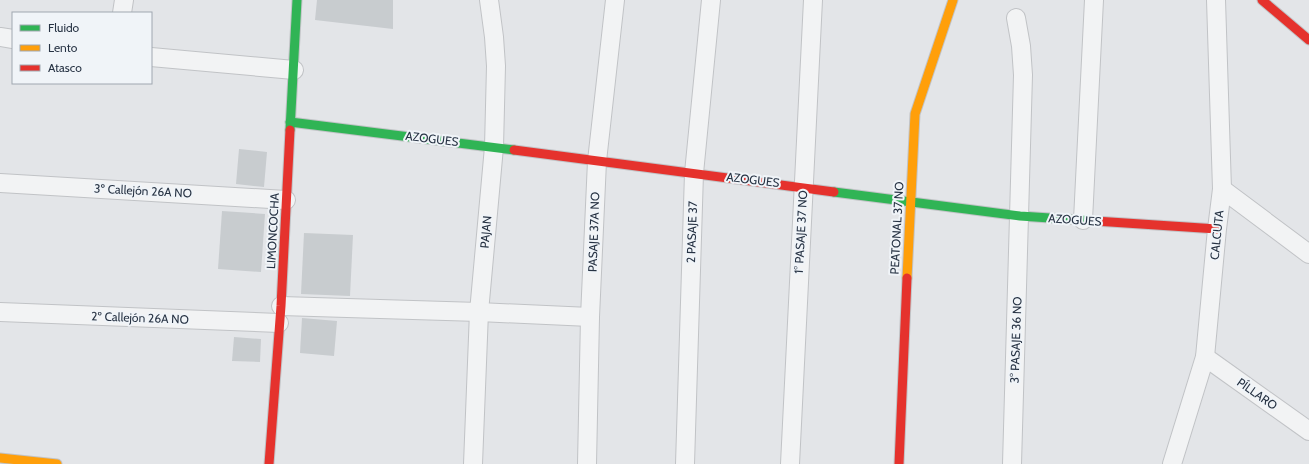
<svg xmlns="http://www.w3.org/2000/svg" width="1309" height="464" font-family="Cabin,sans-serif">
	<rect width="100%" height="100%" fill="#e3e5e8"/>
	<!-- building -->
	<g fill="#c8cccf">
		<path d="M317,0h76v29l-78,-9z"/>
		<path d="M239,149l28,3 -3,35 -28,-3z"/>
		<path d="M222,211l43,3 -4,58 -43,-3z"/>
		<path d="M304,233l49,2 -3,61 -49,-2z"/>
		<path d="M302,318l35,3 -3,35 -34,-3z"/>
		<path d="M234,337l27,2 -1,23 -28,-1z"/>
	</g>
	<g fill="none" stroke-linecap="round" stroke-linejoin="round">
		<defs>
			<g id="street">
				<path d="M122,13l2,-13"/>
				<path d="M0,37l13,2"/>
				<path d="M151,57l143,13"/>
				<path d="M0,183l286,17"/>
				<path d="M1222,189l87,65"/>
				<path d="M1083,220l11,-220"/>
				<path d="M281,306l198,6 111,5"/>
				<path d="M0,312l279,11"/>
				<path d="M1205,357l104,74"/>
				<path d="M473,464l6,-152 15,-165 2,-81 -2,-29 -5,-37"/>
				<path d="M587,464l3,-147 7,-156 18,-161"/>
				<path d="M685,464l9,-291 17,-173"/>
				<path d="M790,464l23,-464"/>
				<path d="M1012,464l11,-389 -2,-29 -5,-28"/>
				<path d="M1172,464l33,-107 12,-128 5,-40 -6,-189"/>
			</g>
			<g id="fast">
				<path d="M290,122l224,28"/>
				<path d="M290,130l7,-130"/>
				<path d="M834,192l186,24 75,5"/>
			</g>
			<g id="slow">
				<path d="M907,278l8,-164 38,-114"/>
				<path d="M0,458l57,6"/>
			</g>
			<g id="jam">
				<path d="M1262,0l47,40"/>
				<path d="M514,150l320,42"/>
				<path d="M1095,221l122,8"/>
				<path d="M269,464l12,-158 9,-176"/>
				<path d="M899,464l8,-186"/>
			</g>
		</defs>
		<!-- street casing -->
		<use href="#street" stroke="#c1c3c6" stroke-width="20"/>
		<!-- fast casing -->
		<use href="#fast" stroke="#c1c3c6" stroke-width="11"/>
		<!-- slow casing -->
		<use href="#slow" stroke="#c1c3c6" stroke-width="11"/>
		<!-- jam casing -->
		<use href="#jam" stroke="#c1c3c6" stroke-width="11"/>
		<!-- street -->
		<use href="#street" stroke="#f2f3f4" stroke-width="18"/>
		<!-- fast -->
		<use href="#fast" stroke="#30b455" stroke-width="9"/>
		<!-- slow -->
		<use href="#slow" stroke="#ff9f0a" stroke-width="9"/>
		<!-- jam -->
		<use href="#jam" stroke="#e5322d" stroke-width="9"/>
	</g>
	<g text-anchor="middle" stroke-width="4" stroke-linejoin="round" paint-order="stroke">
		<!-- street labels -->
		<g font-size="12" fill="#273344" stroke="#f0f4f8">
			<text transform="translate(432 139) rotate(7)" y="4">AZOGUES</text>
			<text transform="translate(753 180) rotate(7)" y="4">AZOGUES</text>
			<text transform="translate(143 191) rotate(3)" y="4">3º Callejón 26A NO</text>
			<text transform="translate(1075 220) rotate(4)" y="4">AZOGUES</text>
			<text transform="translate(897 228) rotate(-87)" y="4">PEATONAL 37 NO</text>
			<text transform="translate(273 231) rotate(-87)" y="4">LIMONCOCHA</text>
			<text transform="translate(486 232) rotate(-85)" y="4">PAJAN</text>
			<text transform="translate(594 232) rotate(-88)" y="4">PASAJE 37A NO</text>
			<text transform="translate(692 232) rotate(-88)" y="4">2 PASAJE 37</text>
			<text transform="translate(801 232) rotate(-87)" y="4">1° PASAJE 37 NO</text>
			<text transform="translate(1217 235) rotate(-84)" y="4">CALCUTA</text>
			<text transform="translate(140 318) rotate(2)" y="4">2º Callejón 26A NO</text>
			<text transform="translate(1016 340) rotate(-88)" y="4">3° PASAJE 36 NO</text>
			<text transform="translate(1257 394) rotate(35)" y="4">PÍLLARO</text>
		</g>
	</g>
	<!-- legend -->
	<rect x="12" y="12" width="140" height="72" fill="#f0f4f8" stroke="#a0a7b0"/>
	<rect x="20" y="25" width="20" height="6" fill="#30b455" stroke="#a0a7b0"/>
	<text x="48" y="32" font-size="12" fill="#273344">Fluido</text>
	<rect x="20" y="45" width="20" height="6" fill="#ff9f0a" stroke="#a0a7b0"/>
	<text x="48" y="52" font-size="12" fill="#273344">Lento</text>
	<rect x="20" y="65" width="20" height="6" fill="#e5322d" stroke="#a0a7b0"/>
	<text x="48" y="72" font-size="12" fill="#273344">Atasco</text>
</svg>
